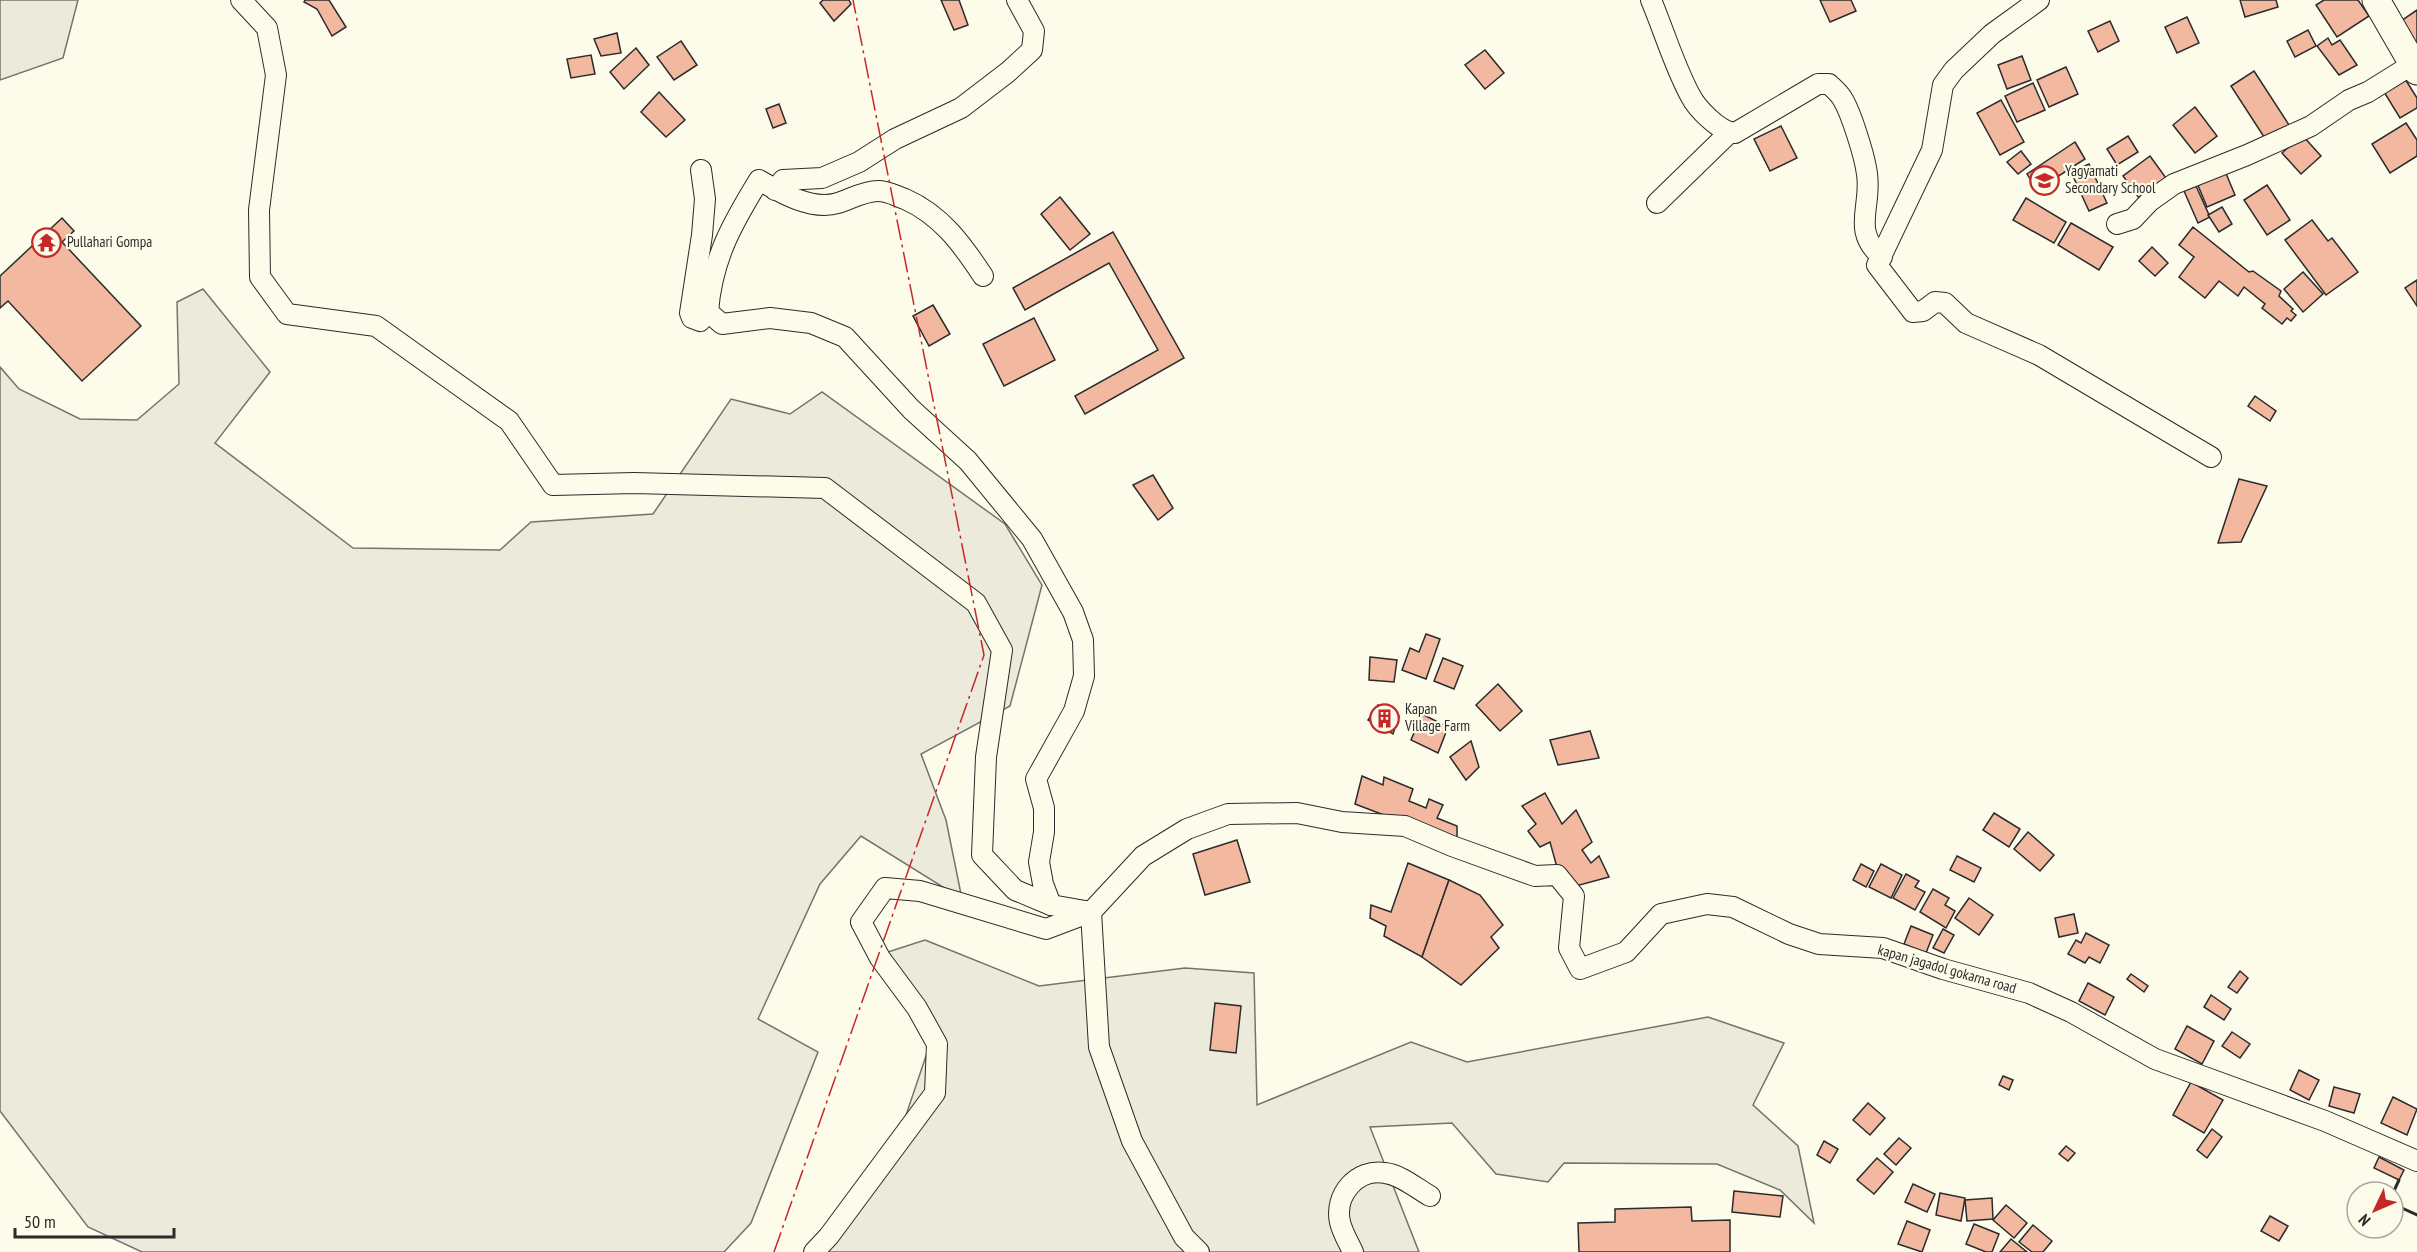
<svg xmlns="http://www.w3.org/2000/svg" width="2417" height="1252" font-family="'PT Sans Narrow',sans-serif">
	<rect width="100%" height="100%" fill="#fdfbea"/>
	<!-- green -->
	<g fill="#ecebdb" stroke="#74746e" stroke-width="1.5">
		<path d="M0,0h78l-15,58 -63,22z"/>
		<path d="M203,289l67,83 -55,71 138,105 147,2 31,-28 122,-8 78,-115 59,15 32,-22 183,132 37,61 -32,121 -89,48 25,66 16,79 -101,-63 -41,48 -62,135 60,33 -67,171 -27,29h-582l-54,-25 -88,-116v-744l19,22 61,30 57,1 42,-36 -2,-82z"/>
		<path d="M925,940l114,46 146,-18 69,5 3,132 154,-63 56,20 241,-45 76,26 -31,62 45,41 16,77 -34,-33 -63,-26 -153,-1 -16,19 -52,-8 -44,-51 -82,4 49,125h-603l84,-119 31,-92 -43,-89z"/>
	</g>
	<!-- building -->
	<g fill="#f2b8a0" stroke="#2b2b2b" stroke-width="1.5">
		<path d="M305,0h24l17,27 -14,9 -15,-27 -13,-7z"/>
		<path d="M823,0h26l2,4 -17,17 -14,-18z"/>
		<path d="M941,0h18l9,25 -14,5z"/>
		<path d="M1820,0h31l5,11 -26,11z"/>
		<path d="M2240,0h36l2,7 -33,10z"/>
		<path d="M2324,0h34l11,16 -32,21 -21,-32z"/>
		<path d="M2417,10v34l-16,-23z"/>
		<path d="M2187,17l12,26 -22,10 -12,-26z"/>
		<path d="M2110,21l9,20 -21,11 -10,-21z"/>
		<path d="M2308,30l8,16 -21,11 -8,-16z"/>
		<path d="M617,33l4,20 -20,3 -7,-17z"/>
		<path d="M2328,38l4,7 8,-5 17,25 -18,10 -22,-29z"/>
		<path d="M681,41l16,24 -23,15 -17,-23z"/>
		<path d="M636,48l13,17 -25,24 -14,-17z"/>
		<path d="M1485,50l19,23 -19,16 -20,-24z"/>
		<path d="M591,55l4,19 -24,4 -4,-19z"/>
		<path d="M2022,56l9,24 -24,9 -9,-24z"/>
		<path d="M2066,67l12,27 -29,13 -12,-27z"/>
		<path d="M2254,71l35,54 -23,15 -35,-54z"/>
		<path d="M2402,74l15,24v10l-17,10 -19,-31z"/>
		<path d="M2033,83l12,27 -28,12 -12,-26z"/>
		<path d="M659,92l26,28 -19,17 -25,-25z"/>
		<path d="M2001,100l23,42 -24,13 -23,-42z"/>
		<path d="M779,104l7,19 -13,5 -7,-19z"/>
		<path d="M2195,107l22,29 -22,17 -22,-28z"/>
		<path d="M2406,123l11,17v16l-27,17 -18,-29z"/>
		<path d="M1781,126l16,32 -27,13 -16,-32z"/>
		<path d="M2302,135l19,21 -20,18 -19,-21z"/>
		<path d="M2128,136l10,16 -21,13 -10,-16z"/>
		<path d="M2075,142l10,17 -48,31 -10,-16z"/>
		<path d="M2021,151l10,13 -13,10 -11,-12z"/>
		<path d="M2150,156l16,22 -27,20 -16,-22z"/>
		<path d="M2089,164l18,39 -18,8 -18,-39z"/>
		<path d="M2225,171l10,24 -28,12 -10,-24z"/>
		<path d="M2267,185l23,35 -23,15 -23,-35z"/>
		<path d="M2196,186l14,31 -12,6 -14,-32z"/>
		<path d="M1060,197l30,37 -20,16 -29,-36z"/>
		<path d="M2026,198l40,24 -12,21 -41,-23z"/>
		<path d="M2222,207l10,17 -13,8 -11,-17z"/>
		<path d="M62,218l12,13 -12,11 79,84 -59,55 -74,-80 -8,7v-32z"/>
		<path d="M2312,220l16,21 4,-3 26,34 -32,23 -41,-55z"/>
		<path d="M2071,223l42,24 -14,23 -41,-25z"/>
		<path d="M2193,227l56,45 4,-1 28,20 -2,5 14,13 -2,2 5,4 -5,6 -4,-3 -5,6 -20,-16 3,-4 -21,-17 -6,9 -19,-15 -14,17 -26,-21 15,-20 -15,-12z"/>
		<path d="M1113,232l71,126 -99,56 -10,-18 83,-46 -49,-87 -84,47 -12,-22z"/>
		<path d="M2152,247l16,16 -13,13 -16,-15z"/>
		<path d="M2303,272l20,22 -20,18 -19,-23z"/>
		<path d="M2417,280v26l-12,-18z"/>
		<path d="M933,305l17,29 -21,12 -16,-30z"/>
		<path d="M1034,318l21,42 -51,26 -21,-42z"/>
		<path d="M2255,396l21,15 -6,10 -22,-15z"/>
		<path d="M1153,475l20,33 -15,12 -25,-35z"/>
		<path d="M2239,479l28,7 -26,56 -23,1z"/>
		<path d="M1426,634l14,5 -14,40 -24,-9 8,-22 9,4z"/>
		<path d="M1370,657l27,3 -3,22 -25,-2z"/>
		<path d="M1443,658l20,8 -9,23 -20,-8z"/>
		<path d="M1498,684l24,27 -22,20 -24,-26z"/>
		<path d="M1378,705l21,11 -6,18 -25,-14z"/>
		<path d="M1422,714l26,13 -10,26 -27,-13z"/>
		<path d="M1590,731l9,27 -41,7 -8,-25z"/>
		<path d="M1471,741l8,26 -13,13 -16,-23z"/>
		<path d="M1362,776l21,9 1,-8 29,12 -4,12 17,7 3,-9 14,6 -6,13 20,8v17l-102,-39z"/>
		<path d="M1545,793l17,31 14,-14 16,32 -10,8 9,13 8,-7 10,21 -33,9 -18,-15 -8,-29 -10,5 -12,-16 8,-7 -14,-18z"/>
		<path d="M1994,813l26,16 -11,18 -26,-17z"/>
		<path d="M2028,832l26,23 -14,16 -26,-22z"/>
		<path d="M1237,840l13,42 -45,13 -12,-41z"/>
		<path d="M1957,856l24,12 -7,14 -24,-12z"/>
		<path d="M1408,863l41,17 -27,77 -38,-21 2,-10 -16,-8 1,-13 20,7z"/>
		<path d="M1861,864l13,7 -8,16 -13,-7z"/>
		<path d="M1881,864l21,11 -11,23 -22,-11z"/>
		<path d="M1906,874l13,7 -4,6 10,5 -10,18 -22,-12z"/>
		<path d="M1449,880l31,15 23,30 -12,12 8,11 -38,37 -39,-28z"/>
		<path d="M1933,889l16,9 -4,7 10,6 -9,17 -26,-16z"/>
		<path d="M1969,898l24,17 -14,20 -24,-17z"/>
		<path d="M2074,914l4,19 -19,4 -4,-19z"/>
		<path d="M1911,926l22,9 -7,18 -22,-9z"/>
		<path d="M1943,929l11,6 -10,18 -11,-5z"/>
		<path d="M2086,933l23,12 -9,18 -11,-6 -4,6 -17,-9 8,-14 5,3z"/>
		<path d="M2240,971l8,7 -11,15 -9,-6z"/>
		<path d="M2131,974l17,12 -4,6 -17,-13z"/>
		<path d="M2088,983l26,14 -9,18 -26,-14z"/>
		<path d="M2211,995l20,14 -7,11 -20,-13z"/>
		<path d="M1215,1003l26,3 -5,47 -26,-3z"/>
		<path d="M2187,1026l27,15 -12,23 -27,-15z"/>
		<path d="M2232,1032l18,12 -10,14 -18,-12z"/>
		<path d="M2299,1070l20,10 -10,20 -19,-10z"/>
		<path d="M2003,1076l10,4 -4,10 -10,-5z"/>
		<path d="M2191,1082l32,18 -19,33 -31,-18z"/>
		<path d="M2334,1087l26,7 -6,19 -25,-7z"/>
		<path d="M2393,1097l24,12 -10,26 -26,-12z"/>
		<path d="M1868,1103l17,15 -15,17 -17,-15z"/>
		<path d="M2212,1129l10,8 -15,21 -10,-8z"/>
		<path d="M1899,1138l12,10 -15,17 -12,-11z"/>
		<path d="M1824,1141l14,8 -8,14 -13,-8z"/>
		<path d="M2066,1146l9,7 -7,8 -9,-7z"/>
		<path d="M2379,1157l25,13 -5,10 -25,-12z"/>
		<path d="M1877,1158l16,14 -19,22 -17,-14z"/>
		<path d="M1913,1184l22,10 -8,18 -22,-10z"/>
		<path d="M1734,1191l49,5 -3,21 -48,-5z"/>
		<path d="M1940,1193l25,5 -4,23 -25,-6z"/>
		<path d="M1992,1198l1,21 -26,2 -2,-21z"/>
		<path d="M2006,1205l21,18 -13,15 -21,-18z"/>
		<path d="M1691,1207l1,14 38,-1v32h-151l-1,-29 37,-1v-13z"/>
		<path d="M2270,1216l18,10 -9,15 -18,-10z"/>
		<path d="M1907,1221l23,9 -8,22 -24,-8z"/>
		<path d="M1974,1224l25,10 -7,18h-6l-20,-8z"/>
		<path d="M2033,1225l19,16 -9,11h-11l-13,-10z"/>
		<path d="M2011,1239l16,13h-27z"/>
	</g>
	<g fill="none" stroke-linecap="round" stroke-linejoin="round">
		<defs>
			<g id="minor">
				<path d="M241,0l26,28 9,47 -17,135 1,67 27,37 89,12 133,95 44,64 81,-2 191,5 151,115 26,47 -16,107 -4,98 33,35 36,15 40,7"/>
				<path d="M1651,0c13,31 23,65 39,95 7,14 30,37 45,38l83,-49h11c4,4 10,9 13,14 9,14 23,59 25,76 5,33 -16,57 15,83"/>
				<path d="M2039,0l-47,34 -38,36 -11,15 -11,65 -55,115 36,47 10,-1 12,-9 10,1 21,20 73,32 172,102"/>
				<path d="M701,170l4,29 -3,36 -12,78 2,5 8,3 8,-9"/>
				<path d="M775,190l8,-10 39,-2 37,-16 36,-23 66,-31 47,-36 24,-22 2,-19 -17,-31"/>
				<path d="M1657,203l72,-70"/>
				<path d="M2117,224l16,-5 17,-18 24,-17 73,-29 64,-29 38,-26 19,-8 45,-28"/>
				<path d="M983,276c-21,-32 -42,-61 -78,-77 -9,-3 -17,-8 -27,-8 -14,0 -27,8 -40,12 -26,8 -57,-10 -79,-23 -27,44 -47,79 -51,132l14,12 48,-6 41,5 34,14 66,72 57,52 64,78 41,73 10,28 1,36 -10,35 -38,68 8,29v24l-5,30 4,22 8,21"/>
				<path d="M1091,912l8,135 33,94 52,96 15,15"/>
				<path d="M814,1252l15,-16 106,-143 2,-49 -20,-36 -37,-50 -19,-36 24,-34 35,3 126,38 45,-17 52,-56 44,-27 41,-15 69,-1 45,9 63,4 47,20 83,30 22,-1 17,21 -5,52 11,21 46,-17 35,-38 46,-10 26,3 56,27 30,10 64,4 60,21 86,24 42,19 84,47 170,62 92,40"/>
				<path d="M1353,1252c-4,-9 -11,-20 -13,-30 -6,-27 17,-54 45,-49 16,2 31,15 45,23"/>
			</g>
			<path id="secondary" d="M2376,0l41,71"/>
		</defs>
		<!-- minor casing -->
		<use href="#minor" stroke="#2b2b2b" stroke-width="22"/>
		<!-- secondary casing -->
		<use href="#secondary" stroke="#2b2b2b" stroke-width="29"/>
		<!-- minor -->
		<use href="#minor" stroke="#fdfbea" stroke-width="20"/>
		<!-- secondary -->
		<use href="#secondary" stroke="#fdfbea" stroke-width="27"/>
		<!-- wall -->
		<g stroke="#2b2b2b" stroke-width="3">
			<path d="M2393,1193l6,-13"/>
			<path d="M2393,1204l24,11"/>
		</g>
		<!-- power -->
		<path stroke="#c62828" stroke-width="1.5" stroke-dasharray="21 4.5 3 4.5" stroke-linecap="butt" d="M774,1252l210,-597 -131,-655"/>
	</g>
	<!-- icons -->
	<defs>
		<symbol id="school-ring" viewBox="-11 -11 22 22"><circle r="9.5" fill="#fdfbea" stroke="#c62828" stroke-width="1.5"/><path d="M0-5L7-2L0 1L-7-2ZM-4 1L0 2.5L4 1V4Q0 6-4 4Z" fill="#c62828"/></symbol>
		<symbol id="temple-ring" viewBox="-11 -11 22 22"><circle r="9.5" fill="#fdfbea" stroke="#c62828" stroke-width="1.5"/><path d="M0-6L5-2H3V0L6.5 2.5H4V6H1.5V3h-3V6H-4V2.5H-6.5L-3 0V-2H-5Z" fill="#c62828"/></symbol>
		<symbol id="building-ring" viewBox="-11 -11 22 22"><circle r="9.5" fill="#fdfbea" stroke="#c62828" stroke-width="1.5"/><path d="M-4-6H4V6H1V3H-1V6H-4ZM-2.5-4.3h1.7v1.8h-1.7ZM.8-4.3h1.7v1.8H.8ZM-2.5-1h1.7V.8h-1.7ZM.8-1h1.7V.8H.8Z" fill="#c62828"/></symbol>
	</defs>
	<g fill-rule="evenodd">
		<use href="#school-ring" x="2028" y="164" width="33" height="33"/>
		<use href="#temple-ring" x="30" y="226" width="33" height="33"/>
		<use href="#building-ring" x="1368" y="702" width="33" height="33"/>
	</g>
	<g text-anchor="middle" stroke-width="4.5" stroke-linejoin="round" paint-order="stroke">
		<!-- poi labels -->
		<g font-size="15" fill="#2b2b2b" stroke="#fdfbea" text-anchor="start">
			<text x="2065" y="176">Yagyamati<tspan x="2065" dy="17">Secondary School</tspan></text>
			<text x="67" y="247">Pullahari Gompa</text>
			<text x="1405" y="714">Kapan<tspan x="1405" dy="17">Village Farm</tspan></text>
		</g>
		<!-- street labels -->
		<g font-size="15" fill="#2b2b2b" stroke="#fdfbea">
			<text transform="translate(1947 969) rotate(16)" y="5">kapan jagadol gokarna road</text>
		</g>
	</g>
	<!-- north arrow -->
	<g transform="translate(2375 1210) rotate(226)"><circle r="28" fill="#fdfbea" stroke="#a9a89e" stroke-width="1.5"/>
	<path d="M0-4.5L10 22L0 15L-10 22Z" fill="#c62828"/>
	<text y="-9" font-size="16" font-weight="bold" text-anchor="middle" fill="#2b2b2b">N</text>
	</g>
	<!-- scale -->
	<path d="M15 1228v9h159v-9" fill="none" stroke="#2b2b2b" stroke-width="3"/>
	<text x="24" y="1228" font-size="18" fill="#2b2b2b" stroke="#fdfbea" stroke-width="4.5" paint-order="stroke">50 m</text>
</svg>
